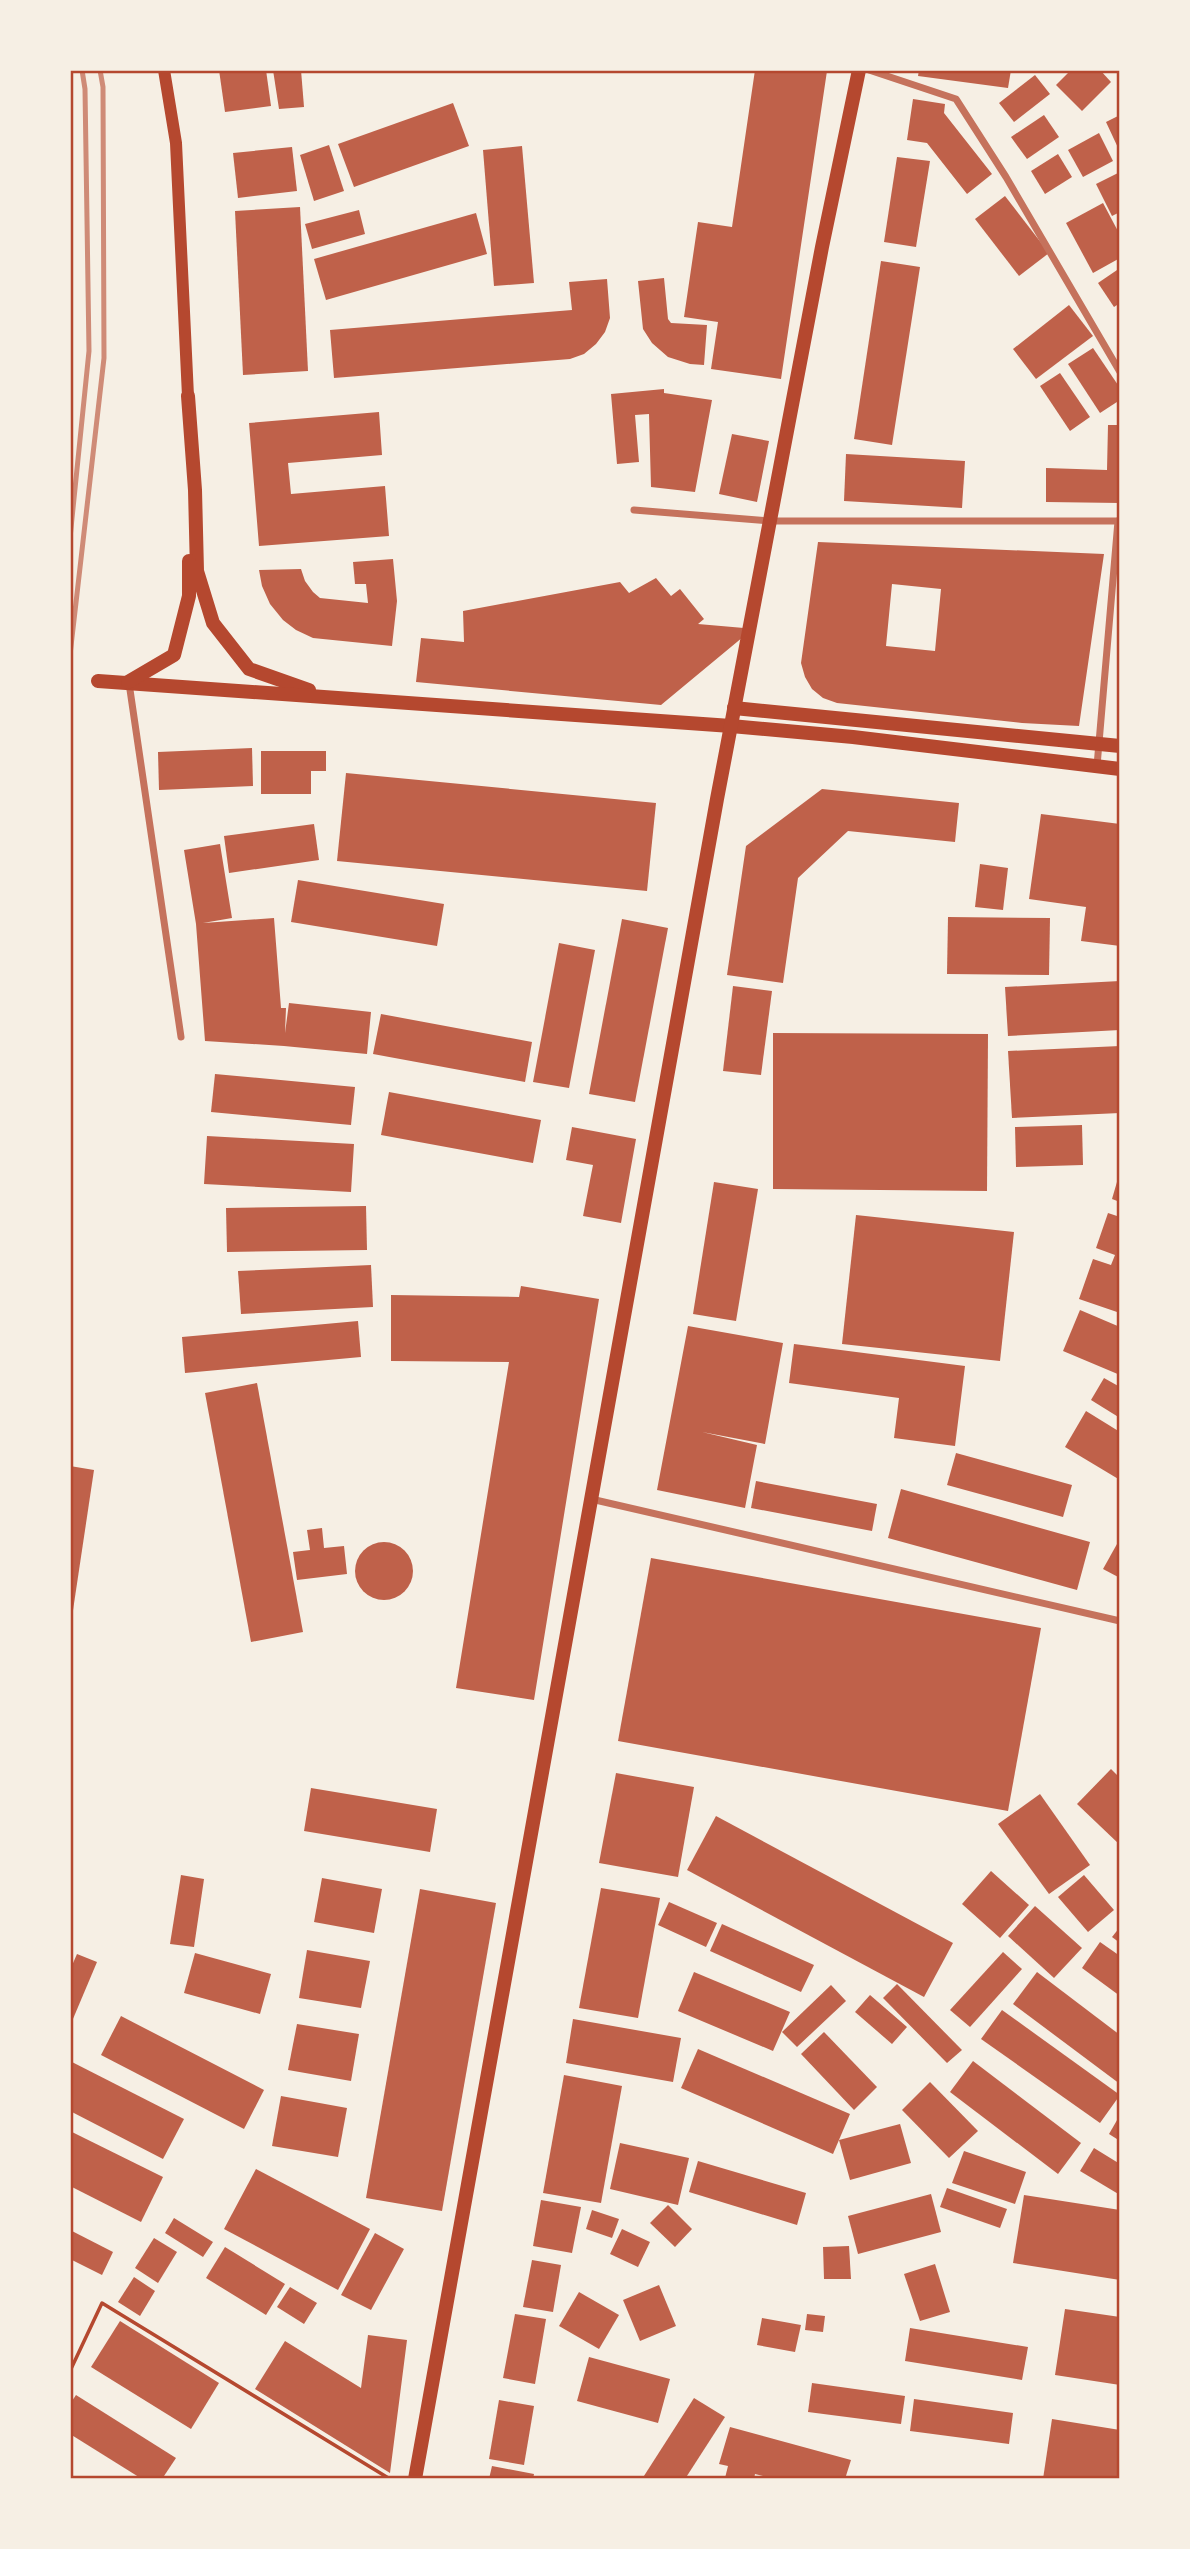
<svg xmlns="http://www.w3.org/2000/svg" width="1190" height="2549" font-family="Cabin,sans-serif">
	<rect width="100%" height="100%" fill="#f6efe4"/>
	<!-- building -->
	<g fill="#bf614a" fill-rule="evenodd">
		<path d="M219,70h47l5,36 -46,6z"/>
		<path d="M273,70h28l3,37 -25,2z"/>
		<path d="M755,70l72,1 -46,308 -70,-10 7,-47 -34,-5 14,-95 34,5z"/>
		<path d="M919,70h92l-3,18 -90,-12z"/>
		<path d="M1071,70h29l11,12 -29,29 -26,-26z"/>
		<path d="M1035,75l15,19 -36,28 -15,-19z"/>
		<path d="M913,99l32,5 -1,9 48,61 -25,20 -40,-51 -20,-3z"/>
		<path d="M453,103l16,43 -115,41 -16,-43z"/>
		<path d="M1044,115l15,22 -32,22 -16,-22z"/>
		<path d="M1120,115v37l-14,-30z"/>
		<path d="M1099,133l14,28 -30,16 -15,-27z"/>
		<path d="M329,145l15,46 -30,10 -14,-46z"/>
		<path d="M522,146l12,137 -40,3 -11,-136z"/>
		<path d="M292,147l5,44 -59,7 -5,-45z"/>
		<path d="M1058,154l14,23 -27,17 -14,-23z"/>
		<path d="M897,157l33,4 -14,86 -32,-5z"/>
		<path d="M1120,172v40l-8,4 -16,-32z"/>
		<path d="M1005,196l44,57 -30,23 -44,-57z"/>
		<path d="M1103,203l17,32v23l-27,15 -27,-50z"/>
		<path d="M300,207l8,164 -65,4 -8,-164z"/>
		<path d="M359,210l6,24 -53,15 -7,-25z"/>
		<path d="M476,213l11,41 -161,46 -12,-41z"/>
		<path d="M881,261l39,6 -28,178 -38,-6z"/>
		<path d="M1120,268v35l-6,4 -16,-24z"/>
		<path d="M664,278l4,41 3,4 36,2 -3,40 -14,-1 -22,-7 -16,-14 -9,-14 -5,-48z"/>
		<path d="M607,279l3,39 -5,14 -9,12 -12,10 -14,5 -236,19 -4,-48 242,-20 -3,-28z"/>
		<path d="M1069,305l24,31 -57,43 -23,-30z"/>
		<path d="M1093,348l27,40v12l-20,13 -32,-49z"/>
		<path d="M1060,373l30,44 -20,14 -30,-45z"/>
		<path d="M664,389v4l48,7 -17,92 -44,-5 -2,-73 -14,1 4,47 -22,2 -6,-70z"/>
		<path d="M379,412l3,43 -94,8 3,31 94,-8 4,50 -130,10 -10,-123z"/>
		<path d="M1108,425h12v78l-74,-1v-34l61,2z"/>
		<path d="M732,434l37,7 -12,61 -38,-8z"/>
		<path d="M846,454l119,7 -3,47 -118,-7z"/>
		<path d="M818,542l286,12 -25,172 -57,-3 -185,-20 -14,-5 -11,-9 -7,-12 -4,-14zM892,584l49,5 -6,62 -49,-5z"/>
		<path d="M393,559l4,42 -5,45 -79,-8 -17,-8 -13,-10 -13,-16 -8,-18 -3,-16 42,-1 4,12 8,11 7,6 48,5 -2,-19h-11l-2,-22z"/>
		<path d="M656,578l15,18 9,-7 24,30 -6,5 46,4 -1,9 -82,68 -245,-23 5,-44 43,4 -1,-31 157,-29 9,11z"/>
		<path d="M252,748l1,38 -94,4 -1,-38z"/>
		<path d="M261,751h65v20h-15v23h-50z"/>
		<path d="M346,773l310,30 -9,88 -310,-30z"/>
		<path d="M822,789l137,14 -4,39 -107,-11 -50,47 -15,105 -56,-8 19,-129z"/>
		<path d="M1041,814l79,10v122l-39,-5 5,-34 -57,-8z"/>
		<path d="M314,824l5,36 -90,13 -5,-37z"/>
		<path d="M220,844l12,74 -29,5 71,-5 7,90h5l-1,25 4,-30 82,9 -4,42 -83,-8 -79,-5 -9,-117 -12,-74z"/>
		<path d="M980,864l28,4 -5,42 -28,-3z"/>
		<path d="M298,880l146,24 -7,42 -146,-24z"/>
		<path d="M948,917l102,1 -1,57 -102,-1z"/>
		<path d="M622,919l46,9 -33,174 -46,-8z"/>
		<path d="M559,943l36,7 -26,138 -36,-6z"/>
		<path d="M1120,981v49l-112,6 -3,-49z"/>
		<path d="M733,986l39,5 -11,84 -38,-4z"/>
		<path d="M381,1014l151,28 -7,40 -152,-28z"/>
		<path d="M773,1033l215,1 -1,157 -214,-2z"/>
		<path d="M1120,1046v67l-108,5 -4,-67z"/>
		<path d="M215,1074l140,13 -4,38 -140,-13z"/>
		<path d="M389,1092l152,28 -8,43 -152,-28z"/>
		<path d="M1082,1125l1,40 -67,2 -1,-40z"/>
		<path d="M572,1127l64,12 -15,84 -38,-7 10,-51 -27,-5z"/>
		<path d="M207,1136l147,8 -3,48 -147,-8z"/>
		<path d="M1119,1175h1v27l-8,-3z"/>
		<path d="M714,1182l44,7 -22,132 -43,-7z"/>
		<path d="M366,1206l1,44 -140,2 -1,-44z"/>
		<path d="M1108,1213l12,4v85l-3,10 -38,-13 14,-40 18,6 4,-10 -19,-7z"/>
		<path d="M856,1215l158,17 -14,129 -158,-17z"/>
		<path d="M371,1265l2,42 -132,7 -3,-43z"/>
		<path d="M521,1286l78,13 -65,401 -78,-12 53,-326 -118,-1v-66l128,2z"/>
		<path d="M1080,1310l40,17v48l-57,-24z"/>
		<path d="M358,1321l3,36 -176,16 -3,-36z"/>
		<path d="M688,1326l95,17 -18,101 -63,-12 55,13 -12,63 -88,-18z"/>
		<path d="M794,1344l171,22 -10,80 -61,-8 5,-40 -110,-15z"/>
		<path d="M1104,1378l16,9v31l-29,-18z"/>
		<path d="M257,1383l46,249 -52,10 -46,-249z"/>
		<path d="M1086,1411l34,21v48l-55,-33z"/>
		<path d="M956,1453l116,32 -9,32 -116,-32z"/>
		<path d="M70,1466l24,4 -22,147 -2,-1z"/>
		<path d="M756,1481l121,23 -5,27 -121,-23z"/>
		<path d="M901,1489l189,53 -13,48 -189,-52z"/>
		<path d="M322,1528l2,20 20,-2 3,28 -50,6 -4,-28 17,-2 -3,-20z"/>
		<circle cx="384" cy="1571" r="29"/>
		<path d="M1117,1544l3,1v33l-17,-9z"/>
		<path d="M651,1558l390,70 -33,183 -390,-70z"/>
		<path d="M1111,1769l9,9v67l-43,-41z"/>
		<path d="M616,1773l78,14 -16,90 -79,-14z"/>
		<path d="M311,1788l126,21 -7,43 -126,-21z"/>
		<path d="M1040,1794l50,71 -41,29 -51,-70z"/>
		<path d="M716,1816l237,127 -29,54 -237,-127z"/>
		<path d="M991,1871l38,34 -29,33 -38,-34z"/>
		<path d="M181,1875l23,4 -10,68 -24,-3z"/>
		<path d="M1084,1875l30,35 -26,22 -30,-35z"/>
		<path d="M322,1878l60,11 -8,44 -60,-11z"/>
		<path d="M601,1888l59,10 -22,120 -59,-10z"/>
		<path d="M420,1889l76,14 -54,308 -76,-13z"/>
		<path d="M669,1902l48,21 -11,24 -48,-22z"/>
		<path d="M1035,1906l47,42 -28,30 -46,-42z"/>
		<path d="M722,1924l92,41 -13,27 -91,-41z"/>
		<path d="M1120,1927v16l-8,-6z"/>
		<path d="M1100,1942l20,14v40l-38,-28z"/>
		<path d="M307,1950l63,11 -9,47 -62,-10z"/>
		<path d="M1003,1952l19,17 -52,58 -20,-17z"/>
		<path d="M195,1953l76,21 -11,40 -76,-21z"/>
		<path d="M77,1954l20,8 -27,64v-56z"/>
		<path d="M694,1972l96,40 -17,39 -95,-40z"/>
		<path d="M1037,1972l83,63v49l-107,-80z"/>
		<path d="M897,1984l65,66 -15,13 -64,-65z"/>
		<path d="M831,1985l15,16 -49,46 -15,-15z"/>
		<path d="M870,1995l37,32 -15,17 -37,-32z"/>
		<path d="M1002,2010l118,85 -20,28 -119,-84z"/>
		<path d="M121,2016l143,74 -20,39 -143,-74z"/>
		<path d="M573,2019l108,19 -8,44 -107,-19z"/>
		<path d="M297,2024l62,10 -8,47 -63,-11z"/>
		<path d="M824,2032l53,55 -23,23 -53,-56z"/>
		<path d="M698,2049l152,65 -17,40 -152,-66z"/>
		<path d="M70,2061l114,58 -21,40 -93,-48z"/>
		<path d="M973,2061l108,82 -23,31 -108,-82z"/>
		<path d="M564,2075l58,11 -21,117 -58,-10z"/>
		<path d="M930,2082l48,49 -29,27 -47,-48z"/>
		<path d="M281,2096l66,12 -9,49 -66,-11z"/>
		<path d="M1120,2115v26l-11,-7z"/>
		<path d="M900,2124l11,39 -61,17 -11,-40z"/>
		<path d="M70,2131l93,46 -22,45 -71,-36z"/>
		<path d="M620,2143l69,15 -11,47 -68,-16z"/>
		<path d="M1094,2148l26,16v31l-40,-24z"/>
		<path d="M964,2151l62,21 -11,32 -63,-21z"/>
		<path d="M698,2161l108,32 -9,32 -108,-33z"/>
		<path d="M256,2169l114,60 -32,61 -114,-61z"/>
		<path d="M947,2188l60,21 -7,19 -60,-21z"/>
		<path d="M931,2194l10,38 -83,22 -10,-38z"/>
		<path d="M1024,2195l96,15v70l-107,-17z"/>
		<path d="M541,2200l40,7 -9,46 -39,-7z"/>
		<path d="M668,2205l24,24 -17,18 -25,-24z"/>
		<path d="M592,2210l27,9 -7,19 -26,-9z"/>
		<path d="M174,2218l39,24 -10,15 -38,-24z"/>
		<path d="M622,2229l28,13 -12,25 -28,-13z"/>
		<path d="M70,2230l43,22 -11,23 -32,-16z"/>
		<path d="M375,2233l29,16 -33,61 -30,-15z"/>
		<path d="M154,2238l23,14 -19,31 -23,-15z"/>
		<path d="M849,2246l2,33h-27l-1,-32z"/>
		<path d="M225,2247l60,37 -19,31 -60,-37z"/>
		<path d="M532,2260l29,5 -8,47 -30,-5z"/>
		<path d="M935,2264l15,48 -30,9 -16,-47z"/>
		<path d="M134,2277l21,14 -15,25 -22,-14z"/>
		<path d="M659,2285l17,41 -36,15 -17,-41z"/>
		<path d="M290,2287l27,16 -13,21 -27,-17z"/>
		<path d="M579,2292l40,23 -20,34 -40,-23z"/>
		<path d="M1065,2309l55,8v68l-65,-10z"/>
		<path d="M515,2314l31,5 -11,65 -32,-6z"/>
		<path d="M807,2314l18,2 -2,16 -18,-2z"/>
		<path d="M762,2318l39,7 -6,27 -38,-7z"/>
		<path d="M120,2321l99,62 -28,46 -100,-62z"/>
		<path d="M910,2328l118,19 -6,33 -117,-19z"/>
		<path d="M368,2335l39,5 -17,133 -135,-84 30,-48 76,47z"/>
		<path d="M589,2357l81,22 -12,44 -81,-22z"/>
		<path d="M812,2383l93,13 -4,28 -93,-12z"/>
		<path d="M76,2395l100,63 -14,21h-20l-72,-45v-30z"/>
		<path d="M694,2398l31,19 -40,62h-43z"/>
		<path d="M914,2399l99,14 -4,31 -99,-13z"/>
		<path d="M499,2400l35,6 -10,59 -35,-6z"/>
		<path d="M1052,2419l68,11v49h-77z"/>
		<path d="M730,2427l121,33 -6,19h-71l-19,-5 -1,5 -29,-1 3,-12 -9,-2z"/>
		<path d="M492,2466l42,8 -1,5h-44z"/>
	</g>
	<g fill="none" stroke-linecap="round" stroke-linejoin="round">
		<!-- path -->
		<path stroke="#b5482f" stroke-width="3.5" d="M70,2371l32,-68 288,176"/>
		<!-- minor -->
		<g stroke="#c5725c" stroke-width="7">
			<path d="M869,70l87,29 50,78 114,195"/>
			<path d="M634,510l135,11h351"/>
			<path d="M129,683l52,354"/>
			<path d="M1097,766l21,-245"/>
			<path d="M591,1499l529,122"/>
		</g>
		<!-- secondary -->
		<path stroke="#b5482f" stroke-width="12" d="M164,70l12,73 12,253"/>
		<!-- primary -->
		<g stroke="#b5482f" stroke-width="14">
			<path d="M188,396l7,94 2,81 16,52 36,46 60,21"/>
			<path d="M98,681l633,45 122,11 267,32"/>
			<path d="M128,682l46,-27 15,-59v-35"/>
			<path d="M734,708l386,38"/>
			<path d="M415,2479l302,-1680 105,-552 37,-177"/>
		</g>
		<!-- rail -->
		<g stroke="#cf8b77" stroke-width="5">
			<path d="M70,538l19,-187 -4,-262 -3,-19"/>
			<path d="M70,655l34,-297 -1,-271 -3,-17"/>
		</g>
	</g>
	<!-- border -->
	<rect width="1190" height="2549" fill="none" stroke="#f6efe4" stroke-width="144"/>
	<rect x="72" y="72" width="1046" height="2405" fill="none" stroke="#b5482f" stroke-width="2.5"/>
</svg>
